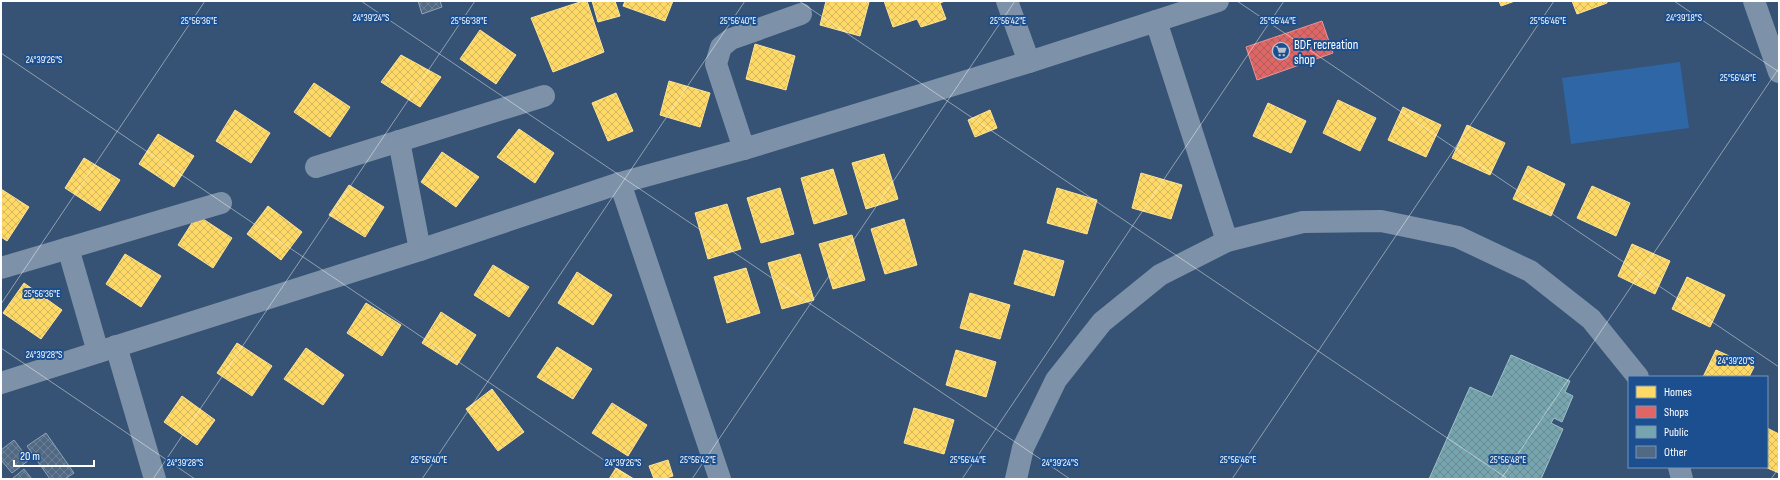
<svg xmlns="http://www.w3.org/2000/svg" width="1780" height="480" font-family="'Sofia Sans Condensed',sans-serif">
	<defs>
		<pattern id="homes-cross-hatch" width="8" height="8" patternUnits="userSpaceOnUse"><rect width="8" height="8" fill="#ffd966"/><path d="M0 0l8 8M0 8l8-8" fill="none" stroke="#d2b660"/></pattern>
		<pattern id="shops-cross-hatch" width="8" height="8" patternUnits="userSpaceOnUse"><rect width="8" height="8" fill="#e06666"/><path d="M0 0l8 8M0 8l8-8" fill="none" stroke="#ac5d5d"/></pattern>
		<pattern id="public-cross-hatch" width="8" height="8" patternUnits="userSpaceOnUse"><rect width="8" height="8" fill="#76a5af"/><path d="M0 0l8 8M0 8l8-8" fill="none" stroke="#698a91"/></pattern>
		<pattern id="building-cross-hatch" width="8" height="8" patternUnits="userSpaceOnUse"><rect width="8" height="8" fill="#526984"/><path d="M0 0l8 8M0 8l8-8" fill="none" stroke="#6c8096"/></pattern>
	</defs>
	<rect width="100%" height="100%" fill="#365274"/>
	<!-- garden -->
	<path fill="#2f66a5" d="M1680,62l9,66 -118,16 -9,-66z"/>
	<!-- homes -->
	<g fill="url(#homes-cross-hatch)" stroke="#ffe494">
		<path d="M583,1h4l17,51 -51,20 -22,-54z"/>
		<path d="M592,1h23l5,15 -22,6z"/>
		<path d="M625,1h48l-8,20 -42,-15z"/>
		<path d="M826,1l43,1 -9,34 -40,-11z"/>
		<path d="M884,1h61l-5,2 6,16 -25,8 -4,-8 -24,8z"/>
		<path d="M1499,1h16l-14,5z"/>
		<path d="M1572,1h35v2l-30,11z"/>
		<path d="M480,30l36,25 -20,29 -36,-25z"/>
		<path d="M755,44l40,12 -9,34 -40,-11z"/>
		<path d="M401,55l40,22 -21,30 -39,-25z"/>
		<path d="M669,81l41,12 -10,34 -40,-12z"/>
		<path d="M314,83l36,24 -20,30 -36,-25z"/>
		<path d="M616,93l17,38 -25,10 -16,-38z"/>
		<path d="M1338,100l38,18 -16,33 -37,-18z"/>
		<path d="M1268,103l38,18 -15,32 -38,-17z"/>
		<path d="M1403,107l38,18 -15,32 -38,-17z"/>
		<path d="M235,110l35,23 -19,30 -35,-22z"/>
		<path d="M990,110l7,18 -22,9 -7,-17z"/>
		<path d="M1467,125l38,18 -15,32 -38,-17z"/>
		<path d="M519,129l35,24 -19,30 -38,-26z"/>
		<path d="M158,134l36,22 -20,31 -35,-23z"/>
		<path d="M442,152l37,25 -23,30 -35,-25z"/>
		<path d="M884,154l14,45 -32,10 -14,-46z"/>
		<path d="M84,158l36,22 -20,31 -35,-23z"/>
		<path d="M1528,166l37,18 -14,32 -38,-17z"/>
		<path d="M833,169l14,45 -33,10 -13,-46z"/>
		<path d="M1141,173l41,12 -11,34 -39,-11z"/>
		<path d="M349,185l35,22 -19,30 -36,-22z"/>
		<path d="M1592,186l38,17 -14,33 -39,-18z"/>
		<path d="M780,188l14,46 -33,9 -14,-45z"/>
		<path d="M1057,188l40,12 -10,34 -40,-11z"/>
		<path d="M1,189l28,18 -22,34 -6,-4z"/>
		<path d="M727,204l14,45 -33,10 -13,-46z"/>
		<path d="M268,206l34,26 -21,28 -34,-26z"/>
		<path d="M197,215l35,23 -19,30 -35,-23z"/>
		<path d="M904,219l13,46 -32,9 -14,-45z"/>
		<path d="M852,235l13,45 -32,9 -14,-45z"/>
		<path d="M1632,244l38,17 -15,33 -37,-18z"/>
		<path d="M1024,250l40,11 -10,35 -40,-12z"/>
		<path d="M125,254l36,22 -20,31 -35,-23z"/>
		<path d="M800,254l14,46 -32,9 -14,-46z"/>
		<path d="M493,265l36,22 -20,30 -35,-22z"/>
		<path d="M746,268l14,45 -33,10 -13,-46z"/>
		<path d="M577,272l35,23 -19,30 -35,-22z"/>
		<path d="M1687,277l38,18 -15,32 -38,-18z"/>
		<path d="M24,283l38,27 -21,29 -38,-26z"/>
		<path d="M970,293l40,12 -10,34 -40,-11z"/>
		<path d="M366,303l35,22 -19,31 -35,-23z"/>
		<path d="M441,312l35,23 -19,30 -35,-22z"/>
		<path d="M237,343l35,23 -20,30 -35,-23z"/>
		<path d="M557,347l35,22 -19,30 -36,-22z"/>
		<path d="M306,348l38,27 -21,30 -39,-26z"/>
		<path d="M956,350l40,12 -10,35 -40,-12z"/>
		<path d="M1716,350l38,17 -5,10h-46z"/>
		<path d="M492,389l32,43 -26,19 -32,-42z"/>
		<path d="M182,396l33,24 -18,25 -33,-23z"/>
		<path d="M612,403l35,22 -19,31 -36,-23z"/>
		<path d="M914,408l40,12 -10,34 -40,-11z"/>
		<path d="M1767,428l12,6v39l-14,-6h2z"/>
		<path d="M668,460l5,16 -11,3h-8l-5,-13z"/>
		<path d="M616,468l18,11h-25z"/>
	</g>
	<!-- shops -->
	<path fill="url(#shops-cross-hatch)" stroke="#e99494" d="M1322,21l11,32 -76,27 -11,-33z"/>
	<!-- public -->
	<path fill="url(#public-cross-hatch)" stroke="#9fc0c7" d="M1511,355l59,26 -5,11 8,4 -11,26 -8,-4 -3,5 12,6 -22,50h-112l41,-92 22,10z"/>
	<!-- building -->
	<g fill="url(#building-cross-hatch)" stroke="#92a2b6">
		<path d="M418,1h22l2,6 -20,7z"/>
		<path d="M46,433l28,40 -9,6h-15l-23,-33z"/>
		<path d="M14,440l15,20 -17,13 -11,-13v-10z"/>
		<path d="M24,469l8,10h-20z"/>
	</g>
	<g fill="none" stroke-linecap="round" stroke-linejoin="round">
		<!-- minor -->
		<g stroke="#7d92a8" stroke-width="22">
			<path d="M1007,1l22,61"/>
			<path d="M1754,1l25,71"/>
			<path d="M1156,21l71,220"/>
			<path d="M399,141l21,109"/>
			<path d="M744,149l-28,-85 5,-17 10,-8 70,-25"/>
			<path d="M316,167l228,-71"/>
			<path d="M620,183l100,296"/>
			<path d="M68,248l30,104"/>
			<path d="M1,268l220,-65"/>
			<path d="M116,346l39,133"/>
			<path d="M1,383l419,-133 200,-67 124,-34 285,-87 189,-61"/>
			<path d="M1679,467l3,12"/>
			<path d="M1016,479l7,-31 33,-68 46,-58 58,-47 67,-34 76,-19 78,-1 77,16 72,34 61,48 47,58"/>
		</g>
	</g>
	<!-- ticks -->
	<path fill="none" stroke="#fff" stroke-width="1" stroke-opacity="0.45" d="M361,1l709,478M799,1l709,478M1237,1l542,366M1674,1l105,71M1,53l631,426M1,304l204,-303M1,348l194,131M153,479l322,-478M422,479l323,-478M692,479l323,-478M962,479l322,-478M1232,479l322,-478M1501,479l278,-411M1771,479l8,-11"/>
	<!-- icons -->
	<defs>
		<symbol id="supermarket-ring" viewBox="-11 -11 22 22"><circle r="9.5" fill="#1b4f8f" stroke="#b9c2ce" stroke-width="1.5"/><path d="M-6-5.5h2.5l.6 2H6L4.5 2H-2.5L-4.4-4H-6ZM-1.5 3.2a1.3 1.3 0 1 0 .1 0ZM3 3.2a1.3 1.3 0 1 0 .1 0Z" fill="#b9c2ce"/></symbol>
	</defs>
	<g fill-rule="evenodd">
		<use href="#supermarket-ring" x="1271" y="41" width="20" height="20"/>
	</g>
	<g text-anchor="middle" stroke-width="4" stroke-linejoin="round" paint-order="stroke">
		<!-- poi labels -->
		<g font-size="13" fill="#fff" stroke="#1b4f8f" text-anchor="start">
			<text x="1294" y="49">BDF recreation<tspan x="1294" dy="15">shop</tspan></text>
		</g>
	</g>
	<g font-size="10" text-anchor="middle" fill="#fff" stroke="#1b4f8f" stroke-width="4" stroke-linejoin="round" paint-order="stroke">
		<text x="1684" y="21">24°39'18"S</text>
		<text x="371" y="21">24°39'24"S</text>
		<text x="199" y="24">25°56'36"E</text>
		<text x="469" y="24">25°56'38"E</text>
		<text x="738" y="24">25°56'40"E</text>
		<text x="1278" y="24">25°56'44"E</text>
		<text x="1008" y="24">25°56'42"E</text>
		<text x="1548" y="24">25°56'46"E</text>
		<text x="44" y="63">24°39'26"S</text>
		<text x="1738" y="81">25°56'48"E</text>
		<text x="42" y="297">25°56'36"E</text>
		<text x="44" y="358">24°39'28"S</text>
		<text x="1736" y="364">24°39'20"S</text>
		<text x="429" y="463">25°56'40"E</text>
		<text x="698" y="463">25°56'42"E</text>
		<text x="968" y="463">25°56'44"E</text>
		<text x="1238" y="463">25°56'46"E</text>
		<text x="1508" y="463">25°56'48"E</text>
		<text x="185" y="466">24°39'28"S</text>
		<text x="623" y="466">24°39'26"S</text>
		<text x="1060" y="466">24°39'24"S</text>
	</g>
	<!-- border -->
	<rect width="1780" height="480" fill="none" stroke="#ffffff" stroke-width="4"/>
	<!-- legend -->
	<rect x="1628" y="376" width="140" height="92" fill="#1b4f8f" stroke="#7695bc"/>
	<rect x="1636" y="386" width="20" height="12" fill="#ffd966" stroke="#7695bc"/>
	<text x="1664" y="396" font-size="12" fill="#ffffff">Homes</text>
	<rect x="1636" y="406" width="20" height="12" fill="#e06666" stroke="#7695bc"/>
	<text x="1664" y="416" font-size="12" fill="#ffffff">Shops</text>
	<rect x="1636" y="426" width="20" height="12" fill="#76a5af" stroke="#7695bc"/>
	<text x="1664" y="436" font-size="12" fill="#ffffff">Public</text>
	<rect x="1636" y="446" width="20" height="12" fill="#526984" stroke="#7695bc"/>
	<text x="1664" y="456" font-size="12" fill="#ffffff">Other</text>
	<!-- scale -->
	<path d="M14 460v6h80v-6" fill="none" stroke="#ffffff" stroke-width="2"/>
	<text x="20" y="460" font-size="12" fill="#ffffff" stroke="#1b4f8f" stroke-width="3" paint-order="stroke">20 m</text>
</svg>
